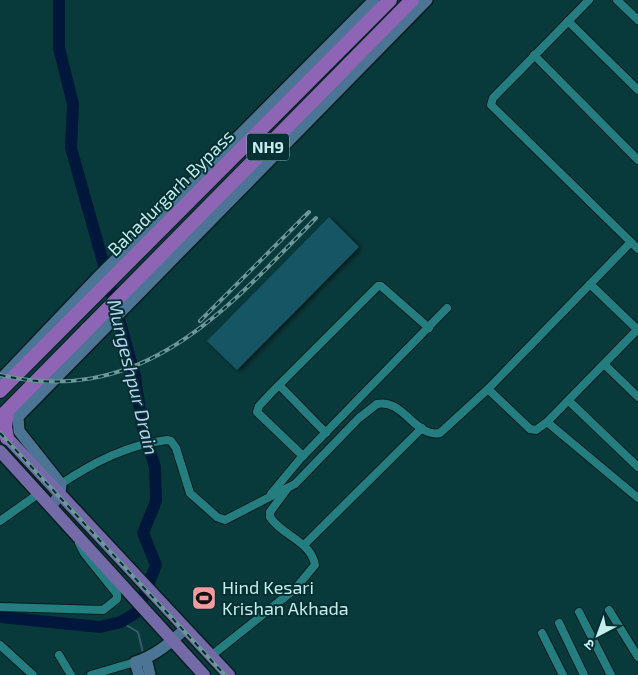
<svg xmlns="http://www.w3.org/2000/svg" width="638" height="675" font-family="'Exo 2','Noto Sans Devanagari',sans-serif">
	<defs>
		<filter id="shadow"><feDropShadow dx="2.5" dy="1.5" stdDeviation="2.5" flood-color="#0009"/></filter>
	</defs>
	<rect width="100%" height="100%" fill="#093a3b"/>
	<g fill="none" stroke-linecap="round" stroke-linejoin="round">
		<!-- stream -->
		<path stroke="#3b5771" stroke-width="2" d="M121,622l17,10 5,21"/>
		<!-- river -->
		<path stroke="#00173c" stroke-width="12" d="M0,617l100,10 21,-5 16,-10 19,-47 -13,-32 13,-32 -1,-34 -13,-42 -7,-49 -64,-228 2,-44 -14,-56v-48"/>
	</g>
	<!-- building -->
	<path fill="#155463" filter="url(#shadow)" d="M329,217l30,30 -122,123 -30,-29z"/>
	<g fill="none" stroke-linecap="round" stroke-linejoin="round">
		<defs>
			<g id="minor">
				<path d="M589,0l-96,98 -2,7 147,144"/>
				<path d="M617,0l21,20"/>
				<path d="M568,21l70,69"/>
				<path d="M534,55l104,105"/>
				<path d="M590,284l48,46"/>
				<path d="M604,364l34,33"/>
				<path d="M279,385l47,48"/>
				<path d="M488,389l42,40 6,1 11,-8 90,-92"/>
				<path d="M569,401l69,66"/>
				<path d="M547,422l91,76"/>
				<path d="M303,456l-46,-44 2,-6 13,-14 106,-106h3l48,42"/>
				<path d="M61,484c33,-22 66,-39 106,-44l4,1 5,7 14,45 27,24 8,3 70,-36 64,-66 18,-14c26,-6 38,34 63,29l48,-44 143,-147"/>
				<path d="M271,494l29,-35 147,-151"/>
				<path d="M0,521l38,-27"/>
				<path d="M304,545l118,-117"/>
				<path d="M0,607l103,3 14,-11v-5l-33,-41 -5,-10"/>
				<path d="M609,610l29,47"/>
				<path d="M579,612l32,63"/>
				<path d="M559,623l25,52"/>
				<path d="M542,633l21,42"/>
				<path d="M0,645l33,30"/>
				<path d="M59,655l12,20"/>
				<path d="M211,656l84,-67 20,-24c-4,-24 -33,-29 -45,-48v-5l17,-23"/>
				<path d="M91,675l44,-13"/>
			</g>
			<g id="secondary">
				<path d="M2,390v-12l94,-99 278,-279"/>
				<path d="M51,507l9,-13 1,-10 -42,-53 -1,-14 409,-417"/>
				<path d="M146,658l4,17"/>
				<path d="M139,675l-4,-13c20,-6 35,-19 50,-33"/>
			</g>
			<g id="primary">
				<path d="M2,432l227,243"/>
				<path d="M0,451l204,224"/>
			</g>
			<g id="trunk">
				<path d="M0,391l390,-391"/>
				<path d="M7,412l-2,15 2,11"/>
				<path d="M0,418l412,-418"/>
			</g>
		</defs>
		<!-- minor casing -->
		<use href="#minor" stroke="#041f1f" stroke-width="10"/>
		<!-- secondary casing -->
		<use href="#secondary" stroke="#041f1f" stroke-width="14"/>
		<!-- primary casing -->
		<use href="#primary" stroke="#041f1f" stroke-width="15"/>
		<!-- trunk casing -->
		<use href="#trunk" stroke="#041f1f" stroke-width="16"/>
		<!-- minor -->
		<use href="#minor" stroke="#247e80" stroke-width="8"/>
		<!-- secondary -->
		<use href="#secondary" stroke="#4c7494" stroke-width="11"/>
		<!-- primary -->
		<use href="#primary" stroke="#736aa7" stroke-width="12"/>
		<!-- trunk -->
		<use href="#trunk" stroke="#8e64b4" stroke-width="14"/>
		<defs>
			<g id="rail">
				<path d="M200,321l109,-109"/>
				<path d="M0,375c143,33 226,-65 316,-157"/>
				<path d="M0,433l225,242"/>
			</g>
		</defs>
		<!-- rail casing -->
		<use href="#rail" stroke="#6d9899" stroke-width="4"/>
		<!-- rail -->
		<use href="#rail" stroke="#003031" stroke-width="2" stroke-dasharray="5.5" stroke-linecap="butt"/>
	</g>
	<!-- icons -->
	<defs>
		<symbol id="stadium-square" viewBox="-11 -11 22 22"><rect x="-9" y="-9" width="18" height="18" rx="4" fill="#f59b9e" stroke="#003031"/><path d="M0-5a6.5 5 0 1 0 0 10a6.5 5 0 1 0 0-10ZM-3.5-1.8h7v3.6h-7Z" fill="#111"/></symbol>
	</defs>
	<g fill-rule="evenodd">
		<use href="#stadium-square" x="190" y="584" width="28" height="28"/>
	</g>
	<g text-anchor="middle" stroke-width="4" stroke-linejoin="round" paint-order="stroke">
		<!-- shield labels -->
		<rect fill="#003031" stroke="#8bb4b5" stroke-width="1" x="247" y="133.5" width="42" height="27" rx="4"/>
		<g font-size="16" font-weight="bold" fill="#c6eded">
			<text x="268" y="153">NH9</text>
		</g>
		<!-- street labels -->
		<g font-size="18" fill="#c6eded" stroke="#003031">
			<text transform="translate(171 193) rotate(-45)" y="6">Bahadurgarh Bypass</text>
		</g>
		<!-- poi labels -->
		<g font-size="18" fill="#c6eded" stroke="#003031" text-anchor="start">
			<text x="222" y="594">Hind Kesari<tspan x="222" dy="21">Krishan Akhada</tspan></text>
		</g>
		<!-- water labels -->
		<g font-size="19" font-style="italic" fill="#b9d0f1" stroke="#003031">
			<text transform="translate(133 377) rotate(76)" y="7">Mungeshpur Drain</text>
		</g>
	</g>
	<!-- north arrow -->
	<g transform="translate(598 635) rotate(221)" stroke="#003031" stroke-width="4" paint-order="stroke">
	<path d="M0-4L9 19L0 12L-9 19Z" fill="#c6eded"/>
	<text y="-8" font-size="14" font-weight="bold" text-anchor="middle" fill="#c6eded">उ</text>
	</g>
</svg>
